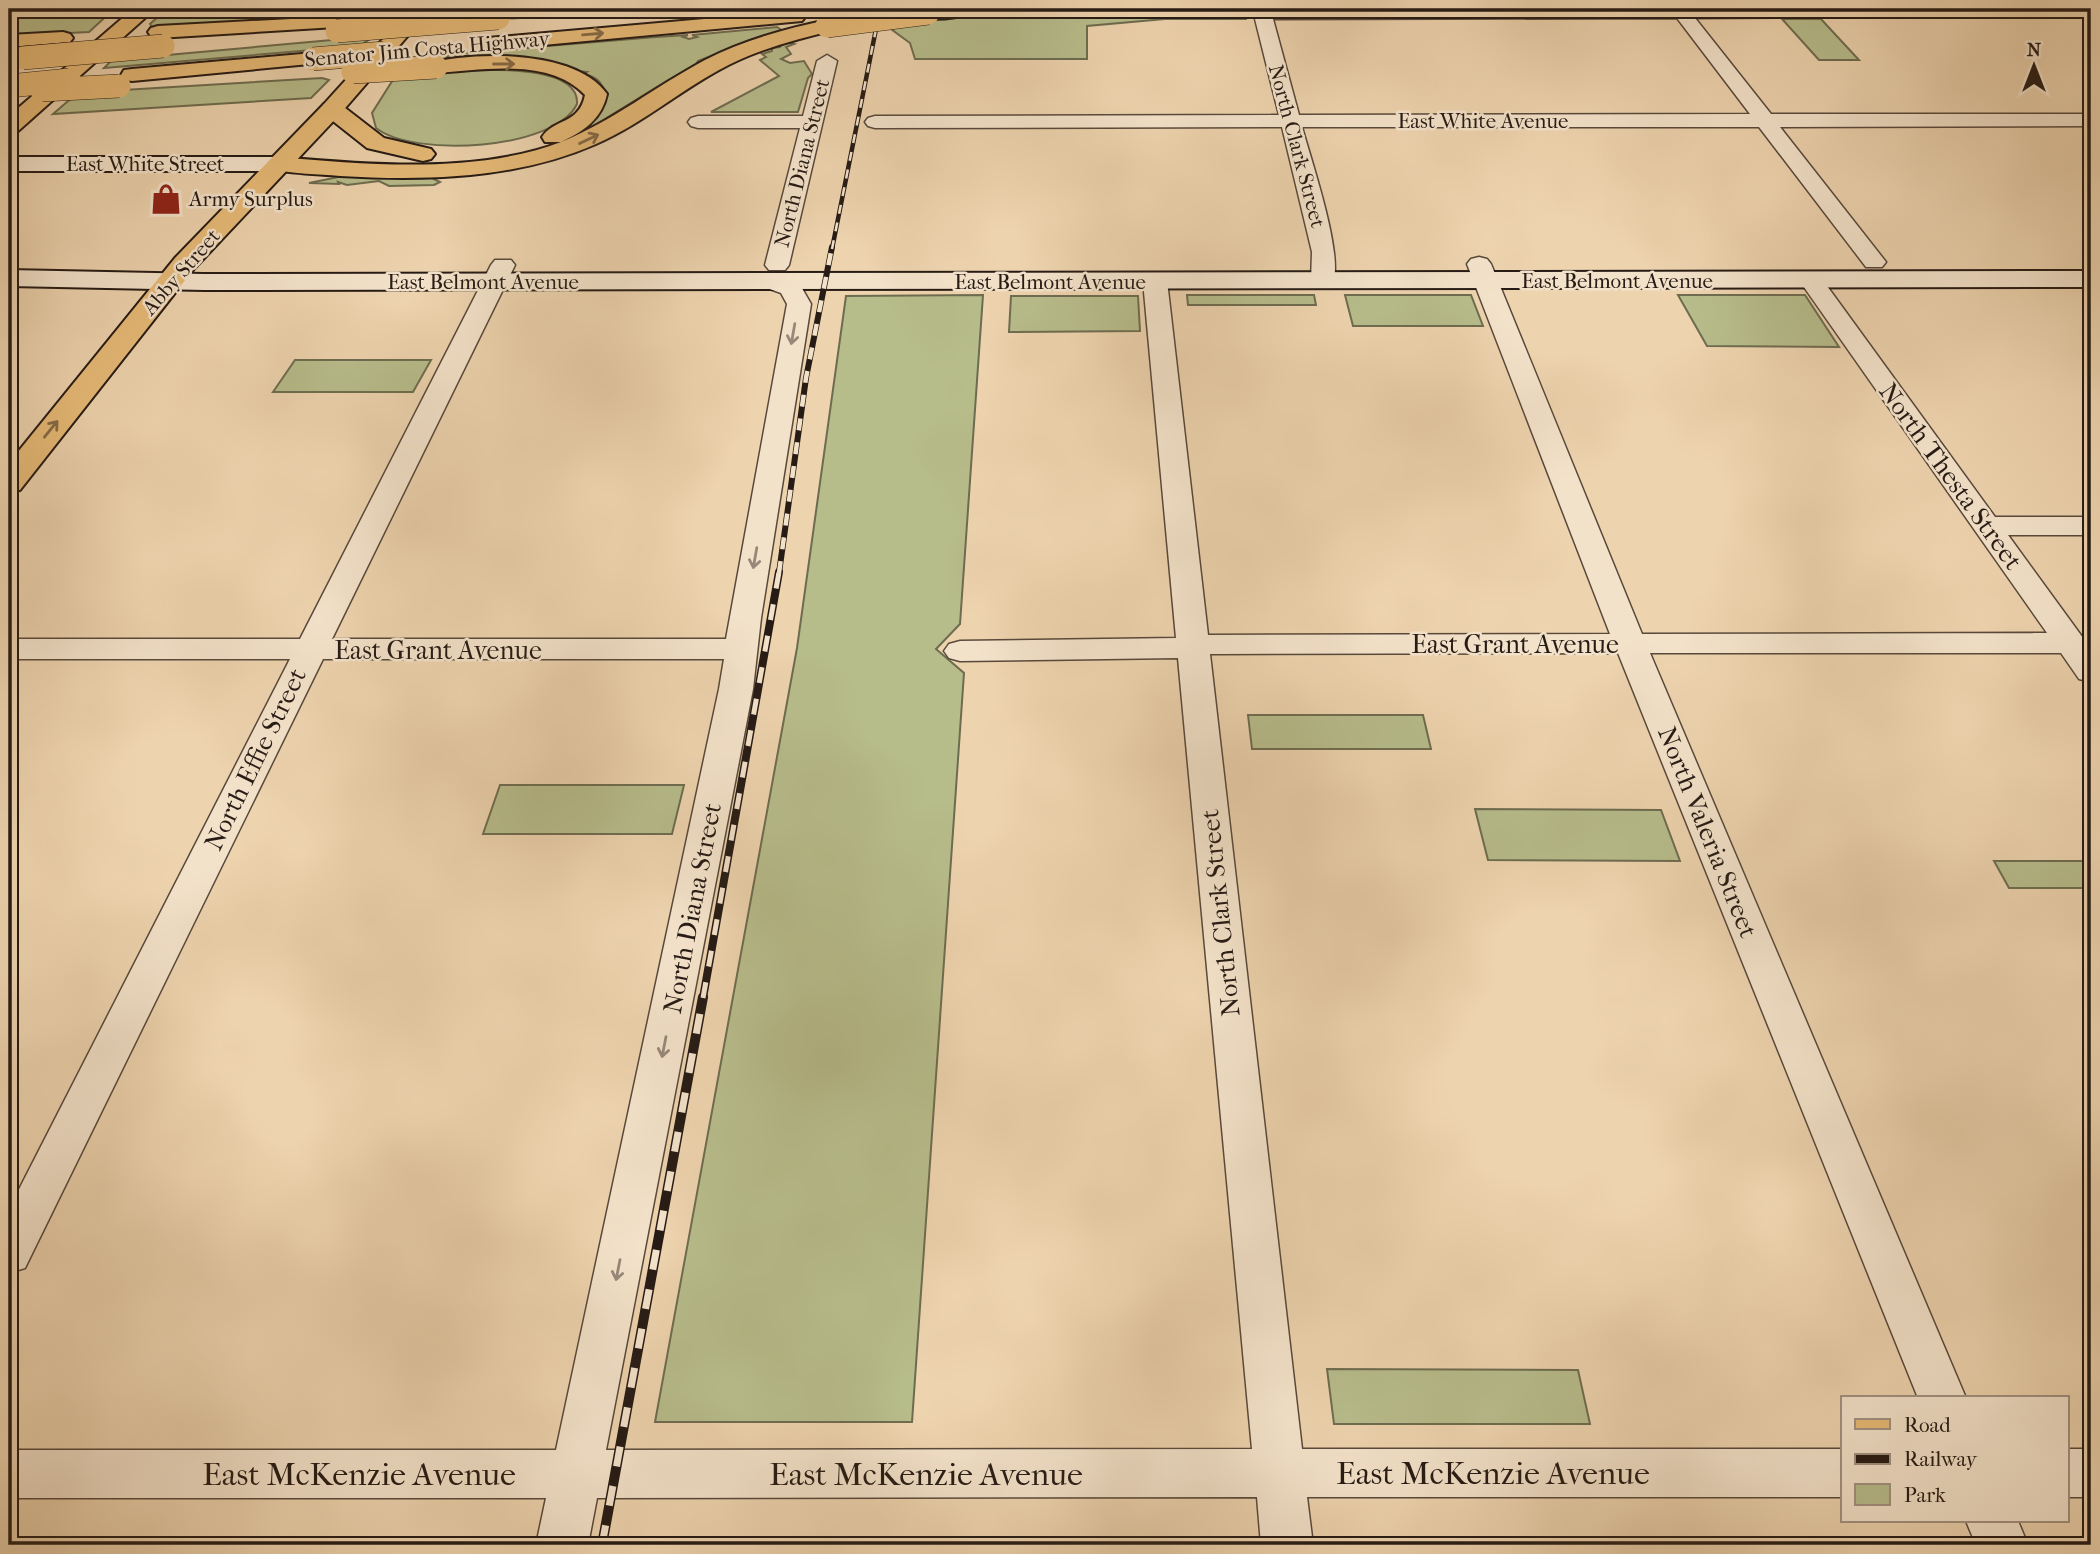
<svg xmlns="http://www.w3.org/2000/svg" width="2100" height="1554" font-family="'IM FELL French Canon',serif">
	<rect width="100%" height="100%" fill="#edd3ae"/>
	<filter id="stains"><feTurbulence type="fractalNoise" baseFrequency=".00286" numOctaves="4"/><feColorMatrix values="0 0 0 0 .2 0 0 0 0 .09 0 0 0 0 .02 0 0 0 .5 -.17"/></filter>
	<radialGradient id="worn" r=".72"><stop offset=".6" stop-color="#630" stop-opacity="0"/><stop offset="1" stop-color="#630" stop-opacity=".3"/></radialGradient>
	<!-- green -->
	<g fill="#b7bc8b" stroke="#6e6c50" stroke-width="2">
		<path d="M9,9h105l-25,23 -80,4z"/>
		<path d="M167,9h230l-6,6 -14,1 -224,12 -3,-4z"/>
		<path d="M1032,9h229l-10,3 -5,7h-81l-78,7v33h-172l-5,-16 -19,-14 32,-10z"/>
		<path d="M1782,19h39l38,41h-40z"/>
		<path d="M777,27l6,4c-30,9 -55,18 -85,30l-2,3h3l-31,16 -76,47 -7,-1c13,-18 33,-44 -1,-52l3,-2 -104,-11 -72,-2 38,-4 -2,2 7,2 4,-2 -6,-3 204,-17 32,-2 -5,2 6,2 8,-2 -5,-2z"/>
		<path d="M372,38l-13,8 -255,22 8,-8 220,-20z"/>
		<path d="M784,42l10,2 -8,3 5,7 -10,5 9,4 14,-2 8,13 -4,4 -10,34h-87l68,-36 -19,-16 6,-3 -4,-3 10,-3v-3l8,-1z"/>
		<path d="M462,70c25,0 118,-6 115,34 -22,46 -163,54 -201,24l-4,-15 24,-38z"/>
		<path d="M322,78l7,2 -18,18 -258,16 22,-19 15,-3z"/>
		<path d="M353,174l75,2 12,6 -6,3 -45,1 -10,-5 -32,4 -9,-3 1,2 -30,-1z"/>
		<path d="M983,295l-23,329 -24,25 28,24 -52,749h-257l142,-774 49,-352z"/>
		<path d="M1187,295h127l2,10h-128z"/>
		<path d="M1345,295h126l12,31h-130z"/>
		<path d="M1678,295h127l34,52 -132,-1z"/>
		<path d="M1011,296h127l2,35 -131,1z"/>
		<path d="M295,360h136l-18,32h-140z"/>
		<path d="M1248,715h175l8,34h-179z"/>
		<path d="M500,785h184l-12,49h-189z"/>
		<path d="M1475,809l186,1 19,51 -192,-1z"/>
		<path d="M1994,861h97v27h-82z"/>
		<path d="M1327,1369l251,1 12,54h-256z"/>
		<path d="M1341,1538h271l1,7h-271z"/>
	</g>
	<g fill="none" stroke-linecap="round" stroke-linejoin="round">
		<defs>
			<g id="street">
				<path d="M1266,9h825v7l-396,2 76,96h320v12l-311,1 106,135 -4,5h-16l-107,-140h-457c8,30 45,137 29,159l-8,2 -8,-2 -4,-5 1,-29 -30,-125 -407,1 -7,-2 -3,-4 3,-4 7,-2 404,-1 -24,-96 6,-9zM1677,18l73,96 -451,1 -26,-96z"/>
				<path d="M827,55l10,6 -48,204 -4,5h-16l-4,-5 35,-137h-102l-7,-2 -3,-4 3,-4 7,-2h105l14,-55z"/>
				<path d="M1479,257l8,2 4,5 151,370 405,-1 -248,-353 4,-5 8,-2 8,2 176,242h96v18h-83l83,114v33l-12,-3 -18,-26h-411l316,745h-48l-300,-745 -401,1h-7l92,795h541v48h-536l6,48h-52l-4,-48 -660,1 -9,47h-52l10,-47h-537v-48h547l163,-761 5,-30h-401l-298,609 -16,5v-64l281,-550h-281v-20h291l191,-374 4,-5h16l4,5 -183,374h394l61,-335 -6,-11 -17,-6 -4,-5 4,-5 8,-2 27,8 12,21 -50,314 -8,71 -147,761 646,-1 -74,-791 -218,3 -11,-3 -5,-7 5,-7 11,-3 216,-3 -33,-357 4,-5 8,-2 8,2 4,5 41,354 402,-1 -143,-370 4,-5z"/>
				<rect x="2067" y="1449" width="24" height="48"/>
				<path d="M1966,1521h52l10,24h-52z"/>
			</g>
			<g id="secondary">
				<path d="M9,157h271l8,2 4,5 -4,5 -8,2h-271z"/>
				<path d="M9,270l195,4 1887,-3v16l-1887,3 -195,-4z"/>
			</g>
			<g id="primary">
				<path d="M133,9h22l-138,123 -8,2v-18z"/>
				<path d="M410,9h21l-91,105 -147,156 -173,220 -11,2v-29l166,-205 149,-154z"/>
			</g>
			<g id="highway">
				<path d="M495,9h49l-3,4c-14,4 -31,6 -45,2z"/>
				<path d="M921,9h58l-3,4c-16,4 -39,8 -55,4l-3,-4z"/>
				<path d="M795,11l7,2 3,4 -3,4 -314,29 -7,-2 -3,-4 3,-4 7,-2z"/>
				<path d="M346,16l7,2 3,4 -3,4 -195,12 -7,-2 -3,-4 3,-4 7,-2z"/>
				<path d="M827,20l7,2 3,4 -3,4c-40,10 -79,20 -115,40 -42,23 -79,55 -123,74 -79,35 -171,37 -256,32 -22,-2 -46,-2 -68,-7l-4,-5 4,-5 8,-2c88,8 197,17 281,-15h-16l-3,-5c12,-19 37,-12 43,-42 -36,-38 -102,-25 -149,-22l-7,-2 -4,-4 4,-4c47,-12 148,-13 178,31 -5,25 -24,38 -46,48 52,-21 95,-56 144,-82 39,-20 80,-31 122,-40z"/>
				<path d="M63,32l7,2 3,4 -3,4 -61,5v-12z"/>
				<path d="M313,53l7,2 3,4 -3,4 -188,18 -8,-1 -3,-5 3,-5 8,-1z"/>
				<path d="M332,102l8,2 44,34 47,11 4,5 -4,5 -8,2 -56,-13 -43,-34 -3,-5 3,-5z"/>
			</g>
		</defs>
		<!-- street casing -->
		<use href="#street" stroke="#58493b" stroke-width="3"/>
		<!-- secondary casing -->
		<use href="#secondary" stroke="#261b15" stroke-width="4"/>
		<!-- primary casing -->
		<use href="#primary" stroke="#261b15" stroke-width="4"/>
		<!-- highway casing -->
		<use href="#highway" stroke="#261b15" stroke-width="4"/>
		<!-- street -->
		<use href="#street" fill="#f3e2ca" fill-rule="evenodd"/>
		<!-- secondary -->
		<use href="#secondary" fill="#f3e2ca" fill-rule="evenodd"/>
		<!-- primary -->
		<use href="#primary" fill="#e6ba77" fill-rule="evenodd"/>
		<!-- highway -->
		<use href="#highway" fill="#e6ba77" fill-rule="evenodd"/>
		<defs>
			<path id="rail-far3" d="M832,249l48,-240"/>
			<path id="rail-far2" d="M779,573l27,-195 26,-131"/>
			<path id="rail-far1" d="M703,998l76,-426"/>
			<path id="rail" d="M602,1545l101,-548"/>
		</defs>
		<!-- rail-far3 casing -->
		<use href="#rail-far3" stroke="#261b15" stroke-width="4.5"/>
		<!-- rail-far2 casing -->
		<use href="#rail-far2" stroke="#261b15" stroke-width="6"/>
		<!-- rail-far1 casing -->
		<use href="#rail-far1" stroke="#261b15" stroke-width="8"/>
		<!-- rail casing -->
		<use href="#rail" stroke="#261b15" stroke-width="10"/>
		<!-- rail-far3 -->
		<use href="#rail-far3" stroke="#f3e2ca" stroke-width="2.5" stroke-dasharray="9" stroke-linecap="butt"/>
		<!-- rail-far2 -->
		<use href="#rail-far2" stroke="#f3e2ca" stroke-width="4.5" stroke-dasharray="12" stroke-linecap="butt"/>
		<!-- rail-far1 -->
		<use href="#rail-far1" stroke="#f3e2ca" stroke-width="5" stroke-dasharray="16" stroke-linecap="butt"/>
		<!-- rail -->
		<use href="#rail" stroke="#f3e2ca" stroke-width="7" stroke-dasharray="20" stroke-linecap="butt"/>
		<defs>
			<g id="highway-bridge">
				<path d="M827,26l101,-13"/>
				<path d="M337,31l161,-13"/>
				<path d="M23,58l140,-12"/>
				<path d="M313,59l71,-6"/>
				<path d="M353,72l83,-5"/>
				<path d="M9,86l60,-6"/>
				<path d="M42,90l77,-4"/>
			</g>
		</defs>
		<!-- highway-bridge casing -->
		<use href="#highway-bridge" stroke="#261b15" stroke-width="24" stroke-linecap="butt"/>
		<!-- highway-bridge -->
		<use href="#highway-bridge" stroke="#e6ba77" stroke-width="23"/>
	</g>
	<!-- one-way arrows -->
	<defs><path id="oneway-shaft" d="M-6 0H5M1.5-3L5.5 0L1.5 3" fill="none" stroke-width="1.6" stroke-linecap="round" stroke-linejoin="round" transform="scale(1.75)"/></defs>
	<g stroke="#866a46">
		<use href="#oneway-shaft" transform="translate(593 34) rotate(-5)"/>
		<use href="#oneway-shaft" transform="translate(504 64)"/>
		<use href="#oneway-shaft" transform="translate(589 139) rotate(-26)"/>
		<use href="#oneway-shaft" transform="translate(51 429) rotate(-51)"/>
	</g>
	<g stroke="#978879">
		<use href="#oneway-shaft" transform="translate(793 334) rotate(100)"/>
		<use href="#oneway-shaft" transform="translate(755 558) rotate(100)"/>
		<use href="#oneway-shaft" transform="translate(664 1047) rotate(101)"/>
		<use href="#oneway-shaft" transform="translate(618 1270) rotate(101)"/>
	</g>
	<!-- icons -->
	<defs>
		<symbol id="shop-bare" viewBox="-9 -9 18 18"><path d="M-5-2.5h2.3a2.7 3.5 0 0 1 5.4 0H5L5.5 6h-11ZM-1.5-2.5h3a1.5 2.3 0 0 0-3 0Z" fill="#8f2418" stroke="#f3e2ca" stroke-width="2.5" paint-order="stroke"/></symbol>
	</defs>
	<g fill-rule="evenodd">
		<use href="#shop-bare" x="144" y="177" width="44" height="44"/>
	</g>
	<g text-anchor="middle" stroke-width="5" stroke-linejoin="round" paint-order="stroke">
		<!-- far-street labels -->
		<g font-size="21" fill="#261b15" stroke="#f3e2ca">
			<text transform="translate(427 49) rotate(-5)" y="7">Senator Jim Costa Highway</text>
			<text x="1483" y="128">East White Avenue</text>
			<text transform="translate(1297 146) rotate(75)" y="7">North Clark Street</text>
			<text transform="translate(802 163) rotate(-76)" y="7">North Diana Street</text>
			<text x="145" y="171">East White Street</text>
			<text transform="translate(181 272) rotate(-49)" y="7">Abby Street</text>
			<text x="1617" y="288">East Belmont Avenue</text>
			<text x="483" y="289">East Belmont Avenue</text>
			<text x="1050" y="289">East Belmont Avenue</text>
		</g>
		<!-- far-poi labels -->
		<g font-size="21" fill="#261b15" stroke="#f3e2ca" text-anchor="start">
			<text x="189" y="206">Army Surplus</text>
		</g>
		<!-- street labels -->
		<g font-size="26" fill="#261b15" stroke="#f3e2ca">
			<text transform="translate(1951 476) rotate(54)" y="9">North Thesta Street</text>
			<text x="1515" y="653">East Grant Avenue</text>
			<text x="438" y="659">East Grant Avenue</text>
			<text transform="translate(255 759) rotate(-64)" y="9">North Effie Street</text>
			<text transform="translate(1708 832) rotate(68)" y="9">North Valeria Street</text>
			<text transform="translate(692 908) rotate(-79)" y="9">North Diana Street</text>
			<text transform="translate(1220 913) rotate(-96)" y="9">North Clark Street</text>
		</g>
		<!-- near-street labels -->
		<g font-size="32" fill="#261b15" stroke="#f3e2ca">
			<text x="1493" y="1484">East McKenzie Avenue</text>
			<text x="359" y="1485">East McKenzie Avenue</text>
			<text x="926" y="1485">East McKenzie Avenue</text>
		</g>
	</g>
	<!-- margin -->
	<rect width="2100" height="1554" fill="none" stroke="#edd3ae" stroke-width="35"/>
	<rect x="10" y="10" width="2079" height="1533" fill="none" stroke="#261b15" stroke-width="3.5"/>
	<rect x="18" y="18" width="2065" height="1519" fill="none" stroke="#261b15" stroke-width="2"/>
	<!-- legend -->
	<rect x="1841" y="1396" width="228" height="126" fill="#f3e2ca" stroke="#a19282" stroke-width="2"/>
	<rect x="1855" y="1419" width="35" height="10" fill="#e6ba77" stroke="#a19282" stroke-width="2"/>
	<text x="1904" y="1432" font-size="21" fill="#261b15">Road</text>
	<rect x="1855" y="1454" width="35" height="10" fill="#261b15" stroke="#a19282" stroke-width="2"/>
	<text x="1904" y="1466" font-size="21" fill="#261b15">Railway</text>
	<rect x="1855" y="1484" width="35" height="21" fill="#b7bc8b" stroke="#a19282" stroke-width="2"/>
	<text x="1904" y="1502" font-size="21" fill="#261b15">Park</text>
	<!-- north arrow -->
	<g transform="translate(2034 66)" stroke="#f3e2ca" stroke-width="5" paint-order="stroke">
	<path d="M0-5L12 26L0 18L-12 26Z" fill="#261b15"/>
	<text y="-10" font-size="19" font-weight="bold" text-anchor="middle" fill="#261b15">N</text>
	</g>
	<rect width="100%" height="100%" filter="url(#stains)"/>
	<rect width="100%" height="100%" fill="url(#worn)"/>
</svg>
